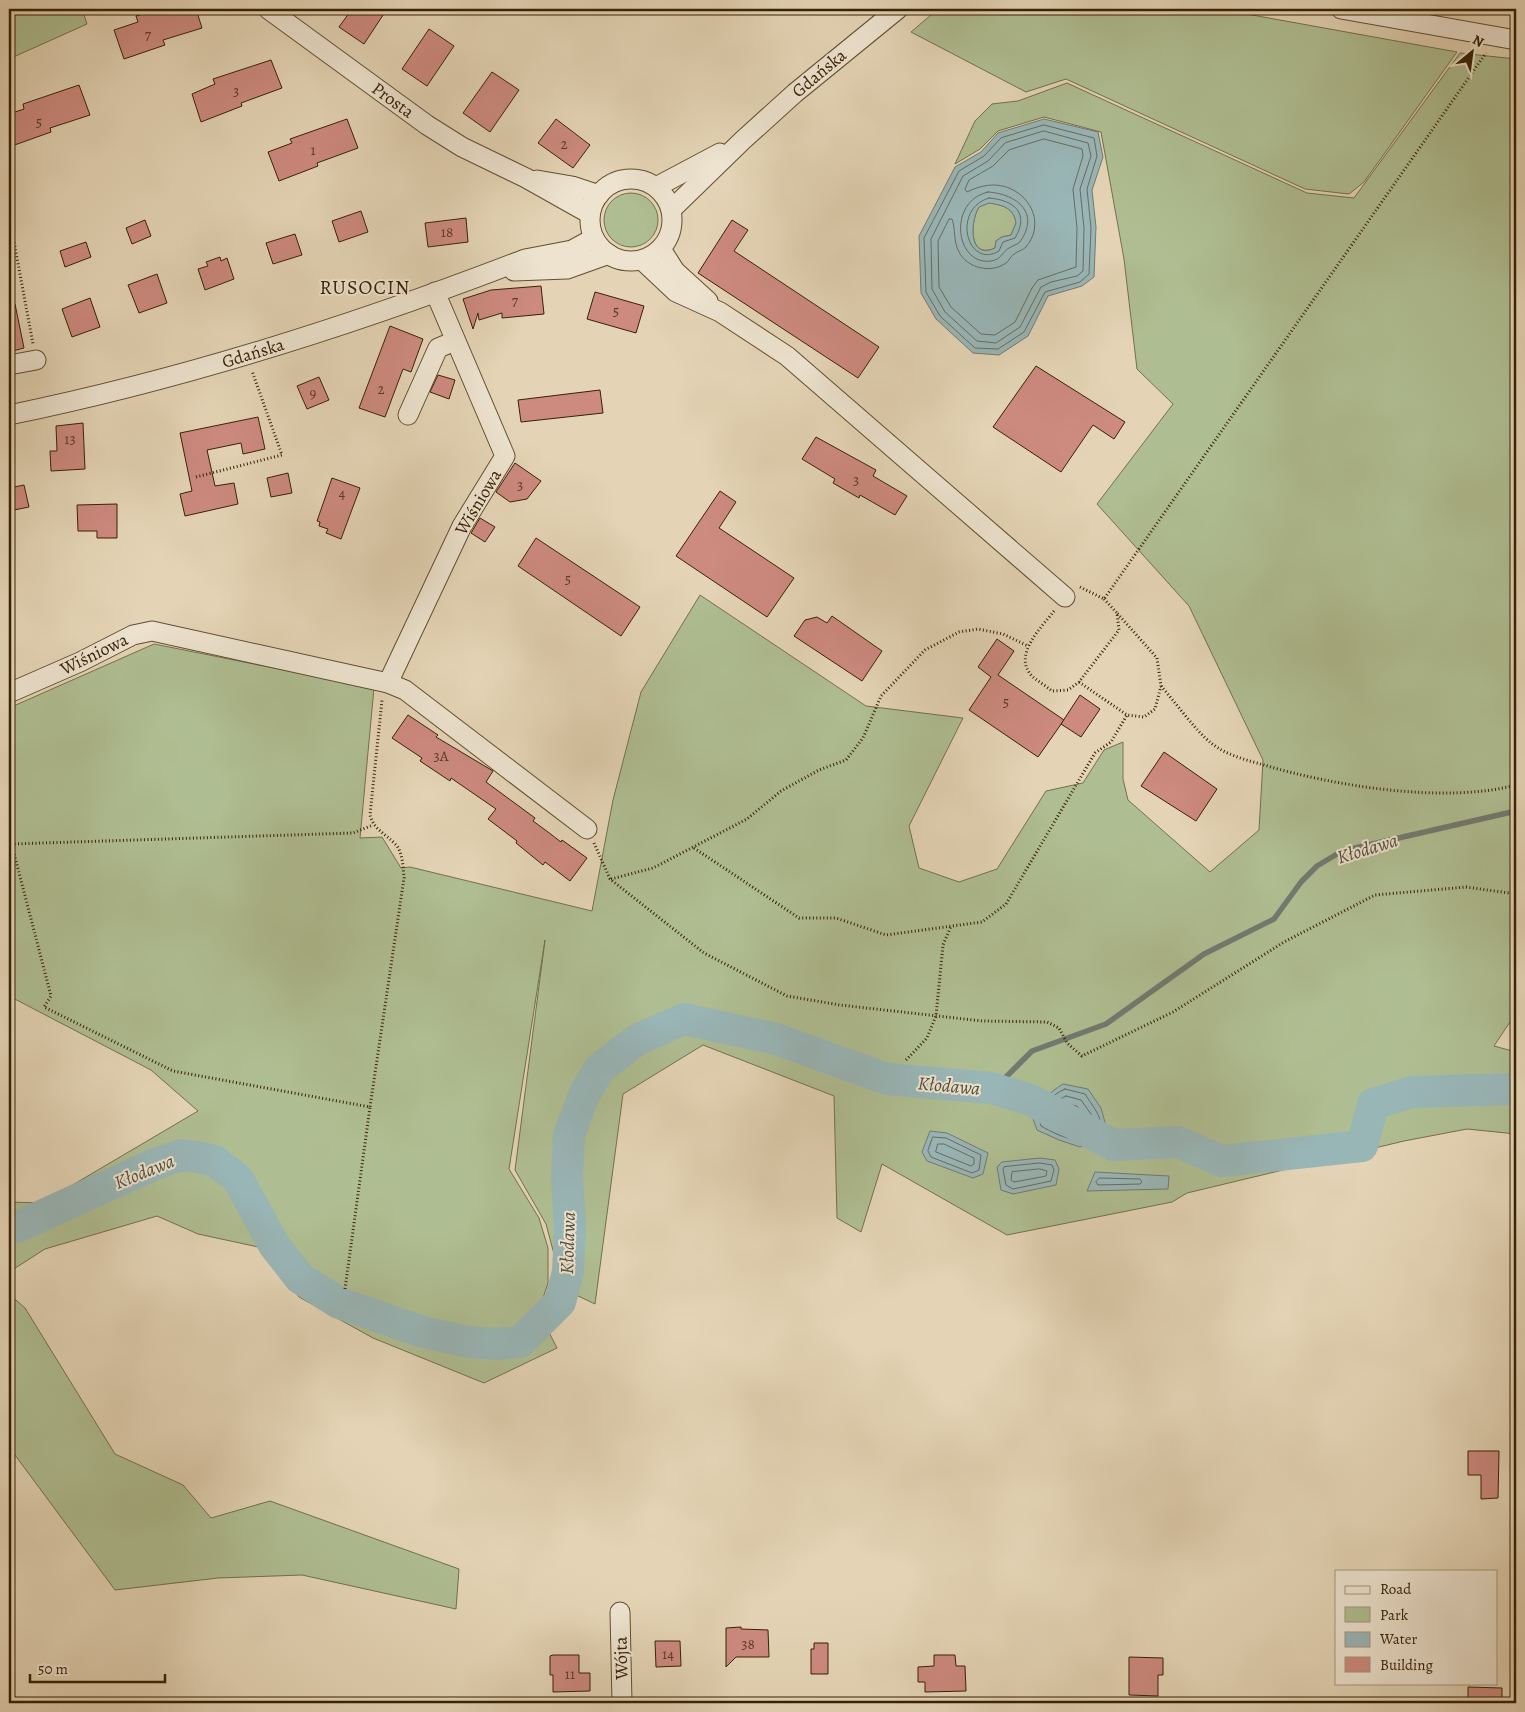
<svg xmlns="http://www.w3.org/2000/svg" width="1525" height="1712" font-family="Alegreya,serif">
	<rect width="100%" height="100%" fill="#e4d4b5"/>
	<filter id="stains"><feTurbulence type="fractalNoise" baseFrequency=".004" numOctaves="4"/><feColorMatrix values="0 0 0 0 .2 0 0 0 0 .09 0 0 0 0 .02 0 0 0 .5 -.17"/></filter>
	<radialGradient id="worn" r=".72"><stop offset=".6" stop-color="#630" stop-opacity="0"/><stop offset="1" stop-color="#630" stop-opacity=".3"/></radialGradient>
	<!-- green -->
	<g fill="#afbe92" stroke="#73704c">
		<path d="M9,9h73l5,15 -78,35z"/>
		<path d="M938,9h281l238,43 -93,130 -15,12 -44,-5 -239,-110 -40,13 -115,-60z"/>
		<path d="M1460,53l56,6v954l-22,33 22,6v82l-49,-5 -63,12 -217,52 -15,9 -165,33 -125,-71 -21,68 -24,-14 -3,-122 -131,-51 -80,49 -28,210 -42,-20 1,-30 -8,-30 -31,-54 30,-230 -36,229 30,49 9,30v35l-8,24 -6,3 4,1 19,37 -73,35 -111,-45 -74,-41 -36,-49 -65,-14 -41,-18 -112,33 -36,23v-70l33,1 156,-92 -47,-41 -142,-74v-288l145,-64 220,44 -14,150 22,-1 19,31 9,-1 182,44 21,-111 28,-108 59,-97 166,111 97,12 -54,108 10,42 40,14 38,-13 49,-78 37,-8 21,-33 19,-8v37l5,21 82,72 49,-42 4,-70 -74,-154 -92,-102 76,-100 -36,-35 -13,-110 -23,-127 -57,-15 -46,14 -18,18 -25,15 20,-43 17,-17 26,-3 49,-18 240,110 47,5z"/>
		<circle cx="631" cy="220" r="27"/>
		<path d="M989,203c14,2 25,5 27,20l-5,12 -9,2 -6,4 -1,7c-27,12 -25,-27 -16,-41z"/>
		<path d="M9,1294l16,14 90,146 68,31 28,33 59,-17 189,68 -3,40 -154,-34 -84,3 -103,12 -103,-139 -3,-10z"/>
	</g>
	<!-- water -->
	<g fill="#99b6b7" stroke="#727a70" fill-rule="evenodd">
		<path d="M1044,119l54,13 5,25 -11,33 4,37 -2,50 -12,9 -34,10 -20,40 -29,19 -26,-2 -37,-34 -15,-26 -2,-57 36,-69 26,-15 17,-19zM989,203c14,2 25,5 27,20l-5,12 -9,2 -6,4 -1,7c-27,13 -25,-27 -16,-41z"/>
		<path d="M1063,1084l25,5 13,19 7,25 -28,14 -21,-7 -22,-10 -4,-11c7,-17 15,-26 30,-35z"/>
		<path d="M930,1131l17,2 41,20 -5,21 -10,4 -46,-17 -5,-9z"/>
		<path d="M1040,1158l15,2 4,9 -3,16 -43,9 -12,-4 -4,-23 5,-5z"/>
		<path d="M1095,1172l74,4 -1,13 -81,2z"/>
	</g>
	<g fill="none" stroke-linecap="round" stroke-linejoin="round">
		<!-- shore -->
		<g stroke="#686c5e" stroke-width="1">
			<path d="M1044,125l50,13 3,18 -10,33 4,39 -2,46 -9,8 -35,10 -21,40 -26,17 -23,-1 -35,-32 -14,-24 -2,-54 35,-67 25,-15 17,-18z"/>
			<path d="M1044,131l44,12 3,13 -11,33 4,39 -1,43 -6,5 -26,6 -10,5 -21,40 -24,16 -19,-2 -32,-29 -13,-23 -1,-50 32,-63 25,-15 17,-18z"/>
			<path d="M1044,139l38,10 1,7 -10,33 4,39 -1,39 -38,13 -6,8 -17,34 -20,13 -14,-1 -30,-27 -12,-20 -1,-46 11,-22h3c4,11 1,22 7,33 8,16 32,22 47,11 3,-2 4,-6 7,-8 4,-4 9,-4 13,-8 16,-19 9,-44 -11,-56 -15,-9 -32,-7 -48,1l-2,-3 4,-9 24,-14 16,-16z"/>
			<path d="M988,192c30,2 53,22 31,51 -3,2 -7,3 -10,5 -7,4 -8,12 -18,13 -36,5 -44,-60 -3,-69z"/>
			<path d="M989,198c25,2 41,15 26,40l-12,4 -4,9c-32,19 -48,-42 -10,-53z"/>
			<path d="M1065,1089l20,5c7,11 19,25 16,38 -20,15 -40,5 -60,-6l-2,-7c5,-14 12,-24 26,-30z"/>
			<path d="M1066,1096l15,4 10,14 4,15 -16,6 -33,-14c-1,-11 10,-21 20,-25z"/>
			<path d="M1066,1104l11,2 7,11 1,7 -6,3 -23,-9v-4z"/>
			<path d="M933,1137l13,1 35,17 -2,15 -7,3 -41,-16 -3,-6z"/>
			<path d="M938,1144h6l30,14v6l-3,2 -35,-14z"/>
			<path d="M1040,1163l12,2 2,5 -3,11 -38,8 -7,-4 -3,-16 1,-2z"/>
			<path d="M1040,1169l7,2 -1,5 -32,6 -3,-2 1,-8z"/>
			<path d="M1100,1178l40,1 2,3 -2,2 -42,1 -2,-3z"/>
		</g>
		<!-- stream -->
		<path stroke="#727a70" stroke-width="5.5" d="M991,1088l7,-3 34,-34 74,-27 98,-70 70,-35 27,-37 16,-16 25,-15 174,-40"/>
		<!-- river -->
		<path stroke="#99b6b7" stroke-width="32" d="M9,1227h8l138,-63 27,-9 15,2 18,4 23,18 36,66 26,33 39,25 84,29 45,10 29,2 23,-2 40,-40 8,-30 2,-44 -3,-53 2,-40 15,-40 16,-27 37,-28 47,-21 92,20 111,40 104,9 40,12 82,45 66,-3 42,19 141,-15 11,-42 39,-12 104,-3"/>
	</g>
	<!-- building -->
	<g fill="#cd8a7f" stroke="#372106">
		<path d="M159,9h37l6,19 -39,12 2,5 -41,14 -10,-29 24,-8 -2,-6z"/>
		<path d="M352,9h35l-23,35 -25,-17z"/>
		<path d="M429,29l25,17 -27,40 -25,-17z"/>
		<path d="M271,60l11,28 -41,15 1,3 -41,16 -9,-28 23,-10 -2,-5z"/>
		<path d="M492,72l27,18 -29,42 -27,-19z"/>
		<path d="M79,85l11,30 -40,13 1,4 -42,15v-33l15,-5 -1,-5z"/>
		<path d="M347,119l11,29 -41,15 1,3 -39,15 -11,-29 24,-9 -2,-4z"/>
		<path d="M556,119l34,26 -17,23 -35,-25z"/>
		<path d="M361,211l7,21 -29,10 -7,-21z"/>
		<path d="M466,218l2,24 -40,5 -3,-24z"/>
		<path d="M145,220l6,16 -19,8 -6,-16z"/>
		<path d="M732,220l16,10 -14,21 145,96 -21,31 -160,-105z"/>
		<path d="M295,234l7,21 -29,9 -7,-21z"/>
		<path d="M86,242l5,15 -26,10 -5,-16z"/>
		<path d="M220,257l1,4 6,-3 7,21 -29,11 -7,-21 10,-3 -2,-4z"/>
		<path d="M157,274l10,29 -28,10 -11,-28z"/>
		<path d="M541,286l3,28 -42,4v-5l-23,7 -1,-7 -5,16 -10,-30 28,-9z"/>
		<path d="M595,292l49,14 -8,27 -49,-14z"/>
		<path d="M90,298l10,29 -28,10 -10,-28z"/>
		<path d="M15,304l9,44 -15,4v-47z"/>
		<path d="M390,326l33,13 -12,33 -8,-3 -18,48 -26,-9z"/>
		<path d="M1036,366l89,56 -11,17 -21,-14 -32,47 -68,-45z"/>
		<path d="M438,375l17,5 -6,19 -19,-7z"/>
		<path d="M319,377l10,23 -22,9 -10,-23z"/>
		<path d="M600,390l3,23 -82,9 -3,-22z"/>
		<path d="M258,417l7,32 -22,5 -2,-11 -34,7 8,36 19,-3 4,21 -53,12 -5,-22 12,-3 -12,-58z"/>
		<path d="M83,423l2,46 -34,2 -1,-20h7l-1,-25z"/>
		<path d="M816,437l60,33 -3,6 34,20 -12,19 -35,-20 -1,3 -26,-15 2,-4 -33,-20z"/>
		<path d="M515,463l26,18 -14,18 -17,3 -14,-10z"/>
		<path d="M288,473l4,20 -21,4 -4,-19z"/>
		<path d="M332,478l28,10 -19,51 -15,-6 2,-4 -9,-3 1,-4 -3,-1z"/>
		<path d="M24,485l5,22 -20,4v-23z"/>
		<path d="M720,491l16,11 -17,26 75,50 -27,39 -91,-61z"/>
		<path d="M117,504v34h-20v-7h-19l-1,-26z"/>
		<path d="M480,518l15,9 -10,15 -14,-9z"/>
		<path d="M536,538l104,69 -19,29 -103,-70z"/>
		<path d="M832,616l50,35 -20,30 -68,-45 11,-16 12,-3 10,6z"/>
		<path d="M997,639l17,12 -16,24 66,45 -26,37 -69,-47 22,-33 -13,-10z"/>
		<path d="M1080,695l20,14 -19,28 -20,-13z"/>
		<path d="M408,715l30,20 -2,2 57,34 -7,11 49,36 -2,3 15,11 13,10 1,-2 25,18 -17,23 -25,-19 -2,3 -27,-22 1,-2 -29,-22 8,-10 -45,-31 -1,3 -30,-20 2,-3 -30,-20z"/>
		<path d="M1164,752l53,37 -21,32 -55,-35z"/>
		<path d="M1468,1451h31l-1,47 -17,1v-24h-13z"/>
		<path d="M741,1627v2l27,1 1,27h-33l-10,10v-39z"/>
		<path d="M655,1641h25l1,25 -25,1z"/>
		<path d="M814,1643h14v31h-17v-25h3z"/>
		<path d="M553,1655h26v18h11v18l-37,1v-17h-3v-19z"/>
		<path d="M934,1655h21l1,11h9l1,25 -41,1v-10h-7v-15l16,-1z"/>
		<path d="M1129,1657l34,1v17h-5v21l-29,-1z"/>
		<path d="M1468,1687l34,1v15h-34z"/>
	</g>
	<g fill="none" stroke-linecap="round" stroke-linejoin="round">
		<defs>
			<g id="minor">
				<path d="M268,9l159,116 35,22 64,31 64,36"/>
				<path d="M1341,9l175,31"/>
				<circle cx="631" cy="220" r="41"/>
				<path d="M537,180l35,6 27,9"/>
				<path d="M656,187l64,-34"/>
				<path d="M671,210l72,-70 52,-47 103,-84"/>
				<path d="M661,249l14,22 33,30"/>
				<path d="M642,260l34,32 44,20 67,44 278,241"/>
				<path d="M514,271l53,-2 42,-15"/>
				<path d="M9,365l27,-5"/>
				<path d="M9,415c176,-36 348,-91 516,-156l47,-9 22,-12"/>
				<path d="M408,415l30,-67 17,-7"/>
				<path d="M388,683l74,-157 43,-70 -70,-164"/>
				<path d="M9,693l71,-31 53,-27 19,-4 236,52 17,7 182,139"/>
				<path d="M620,1612l2,91"/>
			</g>
		</defs>
		<!-- minor casing -->
		<use href="#minor" stroke="#624e32" stroke-width="21"/>
		<!-- path -->
		<g stroke="#372106" stroke-width="3" stroke-dasharray="1 2.5" stroke-linecap="butt">
			<path d="M9,215l24,129"/>
			<path d="M196,477l86,-22 -30,-84"/>
			<path d="M1080,587l24,12 382,-546"/>
			<path d="M1054,611c-12,16 -43,45 -21,66 6,5 13,9 19,14l16,-1 11,-8 40,-52 -2,-17 -13,-14"/>
			<path d="M1079,682l48,33 17,2 11,-8 6,-23 -4,-28 -40,-45"/>
			<path d="M1161,686c14,16 34,44 50,57 15,12 35,17 53,22 70,21 181,39 252,20"/>
			<path d="M9,834l42,162 -7,11 129,64 197,36 34,-229c-1,-10 -1,-27 -9,-34 -10,-11 -21,-14 -25,-29l12,-115"/>
			<path d="M594,843l16,36 94,74 83,43 53,9 142,16 65,1 12,6 8,15 15,13 91,-44 111,-70 91,-47 91,-8 50,7"/>
			<path d="M11,844l342,-11 20,-8"/>
			<path d="M694,848l105,70h37l50,17 96,-13 24,-18 89,-151 16,-11 16,-27"/>
			<path d="M611,879l42,-11 94,-49 34,-28 38,-21 27,-10 17,-22 18,-42 44,-46 34,-18 19,-3 25,5 25,12"/>
			<path d="M906,1060l21,-22 9,-22 7,-71 8,-19"/>
			<path d="M345,1289l25,-182"/>
		</g>
		<!-- minor -->
		<use href="#minor" stroke="#ede3cf" stroke-width="19"/>
	</g>
	<g text-anchor="middle" stroke-width="4" stroke-linejoin="round" paint-order="stroke">
		<!-- number labels -->
		<g font-size="15" fill="#5c3b24">
			<text x="148" y="40">7</text>
			<text x="236" y="96">3</text>
			<text x="39" y="127">5</text>
			<text x="564" y="149">2</text>
			<text x="313" y="155">1</text>
			<text x="447" y="237">18</text>
			<text x="515" y="306">7</text>
			<text x="616" y="316">5</text>
			<text x="381" y="394">2</text>
			<text x="313" y="398">9</text>
			<text x="70" y="444">13</text>
			<text x="856" y="485">3</text>
			<text x="520" y="490">3</text>
			<text x="342" y="498">4</text>
			<text x="568" y="584">5</text>
			<text x="1006" y="707">5</text>
			<text x="441" y="761">3A</text>
			<text x="748" y="1649">38</text>
			<text x="668" y="1659">14</text>
			<text x="570" y="1679">11</text>
		</g>
		<!-- street labels -->
		<g font-size="18" fill="#372106" stroke="#ede3cf">
			<text transform="translate(819 73) rotate(-40)" y="6">Gdańska</text>
			<text transform="translate(393 100) rotate(36)" y="6">Prosta</text>
			<text transform="translate(253 353) rotate(-17)" y="6">Gdańska</text>
			<text transform="translate(478 502) rotate(-59)" y="6">Wiśniowa</text>
			<text transform="translate(94 654) rotate(-26)" y="6">Wiśniowa</text>
			<text transform="translate(621 1658) rotate(-91)" y="6">Wójta</text>
		</g>
		<!-- water labels -->
		<g font-size="19" font-style="italic" fill="#544e3b" stroke="#ede3cf">
			<text transform="translate(1367 848) rotate(-17)" y="7">Kłodawa</text>
			<text transform="translate(949 1085) rotate(5)" y="7">Kłodawa</text>
			<text transform="translate(144 1171) rotate(-22)" y="7">Kłodawa</text>
			<text transform="translate(567 1243) rotate(-88)" y="7">Kłodawa</text>
		</g>
		<!-- quarter labels -->
		<g font-size="20" letter-spacing="1" fill="#372106" stroke="#ede3cf">
			<text x="365" y="294">RUSOCIN</text>
		</g>
	</g>
	<!-- margin -->
	<rect width="1525" height="1712" fill="none" stroke="#e4d4b5" stroke-width="30"/>
	<rect x="10" y="10" width="1505" height="1692" fill="none" stroke="#372106" stroke-width="2.5"/>
	<rect x="15" y="15" width="1495" height="1682" fill="none" stroke="#372106"/>
	<!-- legend -->
	<rect x="1335" y="1570" width="162" height="115" fill="#ede3cf" stroke="#a4957f"/>
	<rect x="1345" y="1586" width="25" height="8" fill="#ede3cf" stroke="#a4957f"/>
	<text x="1380" y="1594" font-size="15" fill="#372106">Road</text>
	<rect x="1345" y="1607" width="25" height="15" fill="#afbe92" stroke="#a4957f"/>
	<text x="1380" y="1620" font-size="15" fill="#372106">Park</text>
	<rect x="1345" y="1632" width="25" height="15" fill="#99b6b7" stroke="#a4957f"/>
	<text x="1380" y="1644" font-size="15" fill="#372106">Water</text>
	<rect x="1345" y="1657" width="25" height="15" fill="#cd8a7f" stroke="#a4957f"/>
	<text x="1380" y="1670" font-size="15" fill="#372106">Building</text>
	<!-- north arrow -->
	<g transform="translate(1472 52) rotate(29)" stroke="#ede3cf" stroke-width="4" paint-order="stroke">
	<path d="M0-4L9 19L0 12L-9 19Z" fill="#372106"/>
	<text y="-8" font-size="14" font-weight="bold" text-anchor="middle" fill="#372106">N</text>
	</g>
	<!-- scale -->
	<path d="M30 1674v8h135v-8" fill="none" stroke="#372106" stroke-width="2.5"/>
	<text x="38" y="1674" font-size="15" fill="#372106" stroke="#ede3cf" stroke-width="4" paint-order="stroke">50 m</text>
	<rect width="100%" height="100%" filter="url(#stains)"/>
	<rect width="100%" height="100%" fill="url(#worn)"/>
</svg>
